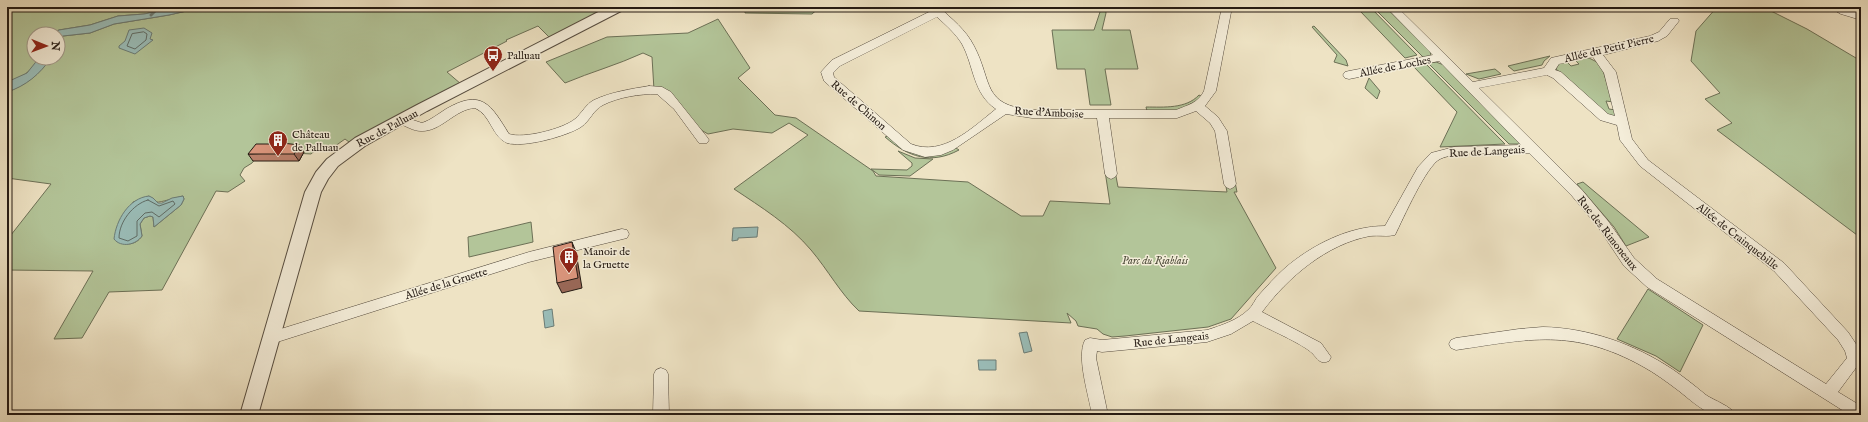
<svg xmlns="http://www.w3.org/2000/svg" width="1868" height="422" font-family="'IM FELL English',serif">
	<rect width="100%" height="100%" fill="#eee3c4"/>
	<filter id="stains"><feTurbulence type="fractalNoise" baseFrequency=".005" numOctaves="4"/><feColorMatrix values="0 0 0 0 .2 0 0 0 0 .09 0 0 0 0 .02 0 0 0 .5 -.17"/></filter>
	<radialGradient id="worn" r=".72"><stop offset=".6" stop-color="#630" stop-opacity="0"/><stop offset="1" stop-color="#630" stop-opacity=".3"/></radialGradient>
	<!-- green -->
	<g fill="#b3c599" stroke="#6c7056" fill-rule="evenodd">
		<path d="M7,7h172l-35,7 -26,2 -28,9 -31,5 -8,4h-17v24h5c-7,13 -18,21 -32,24z"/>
		<path d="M204,7h408l-61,32 -13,-13 -32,14 1,1 -60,31 14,12 -112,58 -4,-3 -14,10 -13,-1 -7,6 -50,-3 -9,12 -8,5 -4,7 5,6 -17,11 -12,-1 -54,99 -53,2 -27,46 -28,1 39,-68 -86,-1v-30l44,-56 -44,-6v-86c19,-7 32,-18 44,-34h7v-19l5,-3 27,-3 24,-9 55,-9zM149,196c2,2 6,5 8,6 2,1 21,-5 26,-6l1,3 -3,6 -27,22 -1,-10 -3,-1 -6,2 -4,6 2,12c-7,10 -16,9 -26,5l17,-39z"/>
		<path d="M745,7h75l-8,7 -67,-1z"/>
		<path d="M1099,7h6l1,6 -4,17h28l8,39h-33l6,36h-21l-5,-36h-28l-5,-39h42l6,-18z"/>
		<path d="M1347,7h23l47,48 -12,3 -45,-47 -10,-1z"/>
		<path d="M1373,7l14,1 43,43 1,5 -7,2z"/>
		<path d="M1717,7h46l44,22 54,32v177l-144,-108 15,-7 -27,-24 15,-6 -29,-32 5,-30z"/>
		<path d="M718,19l32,49 -12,10 37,37 21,3 77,53 3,5 92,6 53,34h22l7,-15 60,3 -5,-33h10l3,16 109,5 -3,-16 10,1 3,15h-3l42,76 -45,51 -23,8 -83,9 -13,1 -9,-3 -6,-5 -19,-3 -2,-5 -9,-8 4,10 -212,-12c-19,-18 -31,-41 -48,-61 -21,-25 -50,-43 -77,-61l74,-54 -19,-12 -17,10 -39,-4 -25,5 -7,-4 -34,-36 -13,-4 -2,-33 -9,-4c-26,12 -52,19 -78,30l-19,-21 61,-25 81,-4z"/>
		<path d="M1314,26l32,34 2,6 -14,-4 3,-7 -25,-28z"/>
		<path d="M1550,56l-6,5 -2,4 -28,6 -6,-5z"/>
		<path d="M1583,58h6l12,6 12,38 -7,-1 3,8 7,1 2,7 -7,1 -55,-49 3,-6 7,-2 5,5 8,-2 -4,-4z"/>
		<path d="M1436,62l8,3 78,79h-13l-81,-81z"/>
		<path d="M1426,64l79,80 -65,3 17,-35 -43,-45z"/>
		<path d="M1495,69l6,5 -22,5 -13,-5z"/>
		<path d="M1369,78l11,13 -3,8 -12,-11z"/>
		<path d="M1199,95l4,2 -2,2 -25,12h-29l-1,-4c18,0 40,2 53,-12z"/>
		<path d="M888,136l15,12h53l3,2c-28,15 -51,7 -74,-13z"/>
		<path d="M898,151l17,7 18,1 -23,17 -31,-1 -8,-6 36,1 5,-4v-3z"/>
		<path d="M1583,182l66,55 -23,9 -12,-19 -37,-43z"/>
		<path d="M531,222l2,20 -64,15 -1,-20z"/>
		<path d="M1648,289l55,36 -23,47 -24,-16 -39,-17z"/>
	</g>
	<!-- water -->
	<g fill="#9abdb8" stroke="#6b7c76">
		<path d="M179,7h25l-35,8 -55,9 -24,9 -27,3 -5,3v-5h-7l8,-4 31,-5 28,-9 26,-2z"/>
		<path d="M144,28l8,5 -2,6 3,1c-6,5 -12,9 -18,14l-16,-6v-2l6,-5 4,-11z"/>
		<path d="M39,58h12c-11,16 -25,28 -44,34v-10l20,-9z"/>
		<path d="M149,196l4,2 5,5h4l10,-5 11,-2 1,3 -3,6 -27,22 -1,-10 -3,-1 -6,2 -4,6 2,12c-6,9 -21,12 -28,3 2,-19 15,-41 35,-43z"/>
		<path d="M758,227l-1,10 -19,1v2l-6,1 1,-13z"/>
		<path d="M552,309l2,17 -9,2 -2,-17z"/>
		<path d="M1027,332l5,19 -8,2 -5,-20z"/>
		<path d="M978,360h18v10h-17z"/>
	</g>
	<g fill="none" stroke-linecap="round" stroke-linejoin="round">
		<!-- shore -->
		<g stroke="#5f6c66" stroke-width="1">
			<path d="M144,32l3,2 -1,6 -11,9 -8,-3 5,-12z"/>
			<path d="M148,200l11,6 14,-5 2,3 -16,13 -7,-5 -7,1 -8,8v15l-9,5 -9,-3c0,-16 14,-34 29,-38z"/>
		</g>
		<!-- stream -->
		<path stroke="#6b7c76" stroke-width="3" d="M151,15l8,-8"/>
		<defs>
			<g id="minor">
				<path d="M928,7h11c13,12 27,23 35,39 19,36 7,59 58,64h144c12,-5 22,-7 28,-19l18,-84h10l-16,84 -11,15 13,11 9,14 9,53 -2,3 -4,2 -4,-2 -2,-3 -9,-53 -5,-8 -14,-12 -19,7h-68l8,56 -2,3 -4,2 -4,-2 -2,-3 -8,-56h-65l-26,-4 -53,36 -12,5 -16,2 -22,-7 -79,-69 -3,-9 11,-12 99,-49zM937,17c9,8 19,17 25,27 12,22 11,50 34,65 -24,19 -53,48 -85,35l-77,-67 -1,-4 7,-7z"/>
				<path d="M1386,7h11l76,75 71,-14 7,-10 99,-22 9,-4 11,-13h8l1,2 -12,15 -9,5 -55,14 13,17 16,67 16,21 136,103 64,69 12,18 1,11 -23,31 23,14v9h-11l-203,-128 -23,-21 -26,-39 -26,-31 -43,-43c-22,2 -71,-3 -89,6 -14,7 -37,60 -45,76 -8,2 -16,0 -25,1 -43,8 -82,41 -108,76l59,31 10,14 -2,4c-9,4 -11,-2 -17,-8 -9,-9 -46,-25 -59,-32l-22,13 -24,8 -105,10 -5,-1 -1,7 12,57h-16c-3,-19 -16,-58 -7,-75l5,-2 12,2 105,-10c13,-4 31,-10 41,-20 5,-4 7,-11 11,-15 8,-9 17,-19 26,-27 27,-23 64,-42 100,-42l33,-59 13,-14 23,-6 67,-2 -82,-84 -90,18 -4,-1 -2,-3 2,-3 4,-1 84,-16zM1593,57l11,16 11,43 -7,-2 -47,-42 -6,-2 4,-6zM1547,75l6,3 47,42 17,5 3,15 20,26 134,105 64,69 7,11 2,7 -21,26 -169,-105 -23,-21 -26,-37 -26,-31 -103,-102z"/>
				<path d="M1829,7h14l18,6v7l-20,-6z"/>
				<path d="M649,86l13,1 9,5 36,45 2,3 -2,3h-8l-25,-34 -17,-15c-18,0 -38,3 -54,11 -10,5 -13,16 -22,22 -14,9 -57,21 -74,16 -15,-6 -16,-28 -32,-35 -20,1 -34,24 -54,23 -8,0 -15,-5 -21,-7l-2,-3 2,-3 4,-1 18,6c9,-3 16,-9 24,-14 36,-21 45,-4 63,25 14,5 54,-5 66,-15 7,-6 11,-15 19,-19 17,-8 37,-11 55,-14z"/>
				<path d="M622,229l5,1 2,4 -2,4 -98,24 -258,82 -5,-2 -2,-4 2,-4 5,-2 258,-80z"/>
				<path d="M1543,327c46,1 91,17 129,42 12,8 23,17 34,26 9,6 25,11 30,20 -7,0 -18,2 -24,-1 -12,-5 -23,-15 -33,-23 -12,-9 -24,-18 -37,-25 -69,-38 -113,-27 -186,-16l-5,-2 -2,-4 2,-4 5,-2 63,-9z"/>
				<path d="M661,368l5,2 2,4 1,41h-16l1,-41 2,-4z"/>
			</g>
			<path id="tertiary" d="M608,7h17l-2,3 -196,101 -62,35 -27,20 -10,13 -7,13 -63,223h-18l65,-223 11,-20 11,-13 28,-21 62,-33z"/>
		</defs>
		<!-- minor casing -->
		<use href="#minor" stroke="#564c3f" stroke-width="1"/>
		<!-- tertiary casing -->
		<use href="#tertiary" stroke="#564c3f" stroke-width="2"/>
		<!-- minor -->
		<use href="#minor" fill="#f4edd9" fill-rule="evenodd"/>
		<!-- tertiary -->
		<use href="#tertiary" fill="#f4edd9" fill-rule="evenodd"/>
	</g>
	<!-- wall -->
	<path fill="#bb806b" stroke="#241a13" d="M304,152l-5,9h-46l-5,-7z"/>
	<!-- shaded-wall -->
	<g fill="#996857" stroke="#241a13">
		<path d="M300,145l4,7 -5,9 -5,-7z"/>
		<path d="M572,242l4,10 6,36 -20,5 -5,-10z"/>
	</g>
	<!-- building -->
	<g fill="#da957c" stroke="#241a13">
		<path d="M282,143l18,2 -6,9h-46l8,-10h22z"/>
		<path d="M572,242l6,36 -21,5 -4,-36z"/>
	</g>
	<!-- icons -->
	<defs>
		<symbol id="bus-pin" viewBox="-11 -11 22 30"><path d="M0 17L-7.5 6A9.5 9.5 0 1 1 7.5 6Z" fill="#8f2418" stroke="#f4edd9"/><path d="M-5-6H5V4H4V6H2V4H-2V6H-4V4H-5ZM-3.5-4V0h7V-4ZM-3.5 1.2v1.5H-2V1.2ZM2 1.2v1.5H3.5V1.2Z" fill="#fff"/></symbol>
		<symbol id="building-pin" viewBox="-11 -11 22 30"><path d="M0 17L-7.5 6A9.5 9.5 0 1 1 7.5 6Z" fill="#8f2418" stroke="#f4edd9"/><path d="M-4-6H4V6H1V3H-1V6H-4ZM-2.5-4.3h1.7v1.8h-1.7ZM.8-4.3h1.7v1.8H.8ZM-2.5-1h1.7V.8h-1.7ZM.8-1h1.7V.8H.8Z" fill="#fff"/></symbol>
	</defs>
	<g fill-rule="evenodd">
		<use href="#bus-pin" x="482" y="44" width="22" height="30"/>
		<use href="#building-pin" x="267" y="129" width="22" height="30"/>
		<use href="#building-pin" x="558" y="246" width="22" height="30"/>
	</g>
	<g text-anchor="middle" stroke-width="3" stroke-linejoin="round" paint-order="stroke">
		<!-- street labels -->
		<g font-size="11" fill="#241a13" stroke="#f4edd9">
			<text transform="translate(1609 48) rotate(-13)" y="4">Allée du Petit Pierre</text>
			<text transform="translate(1395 66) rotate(-11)" y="4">Allée de Loches</text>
			<text transform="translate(859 105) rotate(41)" y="4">Rue de Chinon</text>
			<text transform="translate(1049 112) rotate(3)" y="4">Rue d'Amboise</text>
			<text transform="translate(387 128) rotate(-28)" y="4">Rue de Palluau</text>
			<text transform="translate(1487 151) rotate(-3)" y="4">Rue de Langeais</text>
			<text transform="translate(1608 233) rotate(52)" y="4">Rue des Rimoneaux</text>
			<text transform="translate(1738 236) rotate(38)" y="4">Allée de Crainquebille</text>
			<text transform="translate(446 283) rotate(-17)" y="4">Allée de la Gruette</text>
			<text transform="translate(1171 339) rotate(-6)" y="4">Rue de Langeais</text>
		</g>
		<!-- poi labels -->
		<g font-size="11" fill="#241a13" stroke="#f4edd9" text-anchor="start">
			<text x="507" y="59">Palluau</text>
			<text x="292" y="138">Château<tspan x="292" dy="13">de Palluau</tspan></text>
			<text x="583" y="255">Manoir de<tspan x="583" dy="13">la Gruette</tspan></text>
		</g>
		<!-- park labels -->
		<g font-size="11" font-style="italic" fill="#4f4d3b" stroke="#f4edd9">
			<text x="1155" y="264">Parc du Riablais</text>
		</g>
	</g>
	<!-- margin -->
	<rect width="1868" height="422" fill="none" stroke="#eee3c4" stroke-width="24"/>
	<rect x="8" y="8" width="1852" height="406" fill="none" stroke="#241a13" stroke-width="2"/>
	<rect x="12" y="12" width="1844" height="398" fill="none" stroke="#241a13"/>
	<!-- north arrow -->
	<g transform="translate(46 46) rotate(91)"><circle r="19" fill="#f4edd9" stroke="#a1998a"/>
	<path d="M0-3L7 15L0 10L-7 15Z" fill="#8f2418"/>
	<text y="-6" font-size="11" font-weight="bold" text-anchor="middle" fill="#241a13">N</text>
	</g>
	<rect width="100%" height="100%" filter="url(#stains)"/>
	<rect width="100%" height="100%" fill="url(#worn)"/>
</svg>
